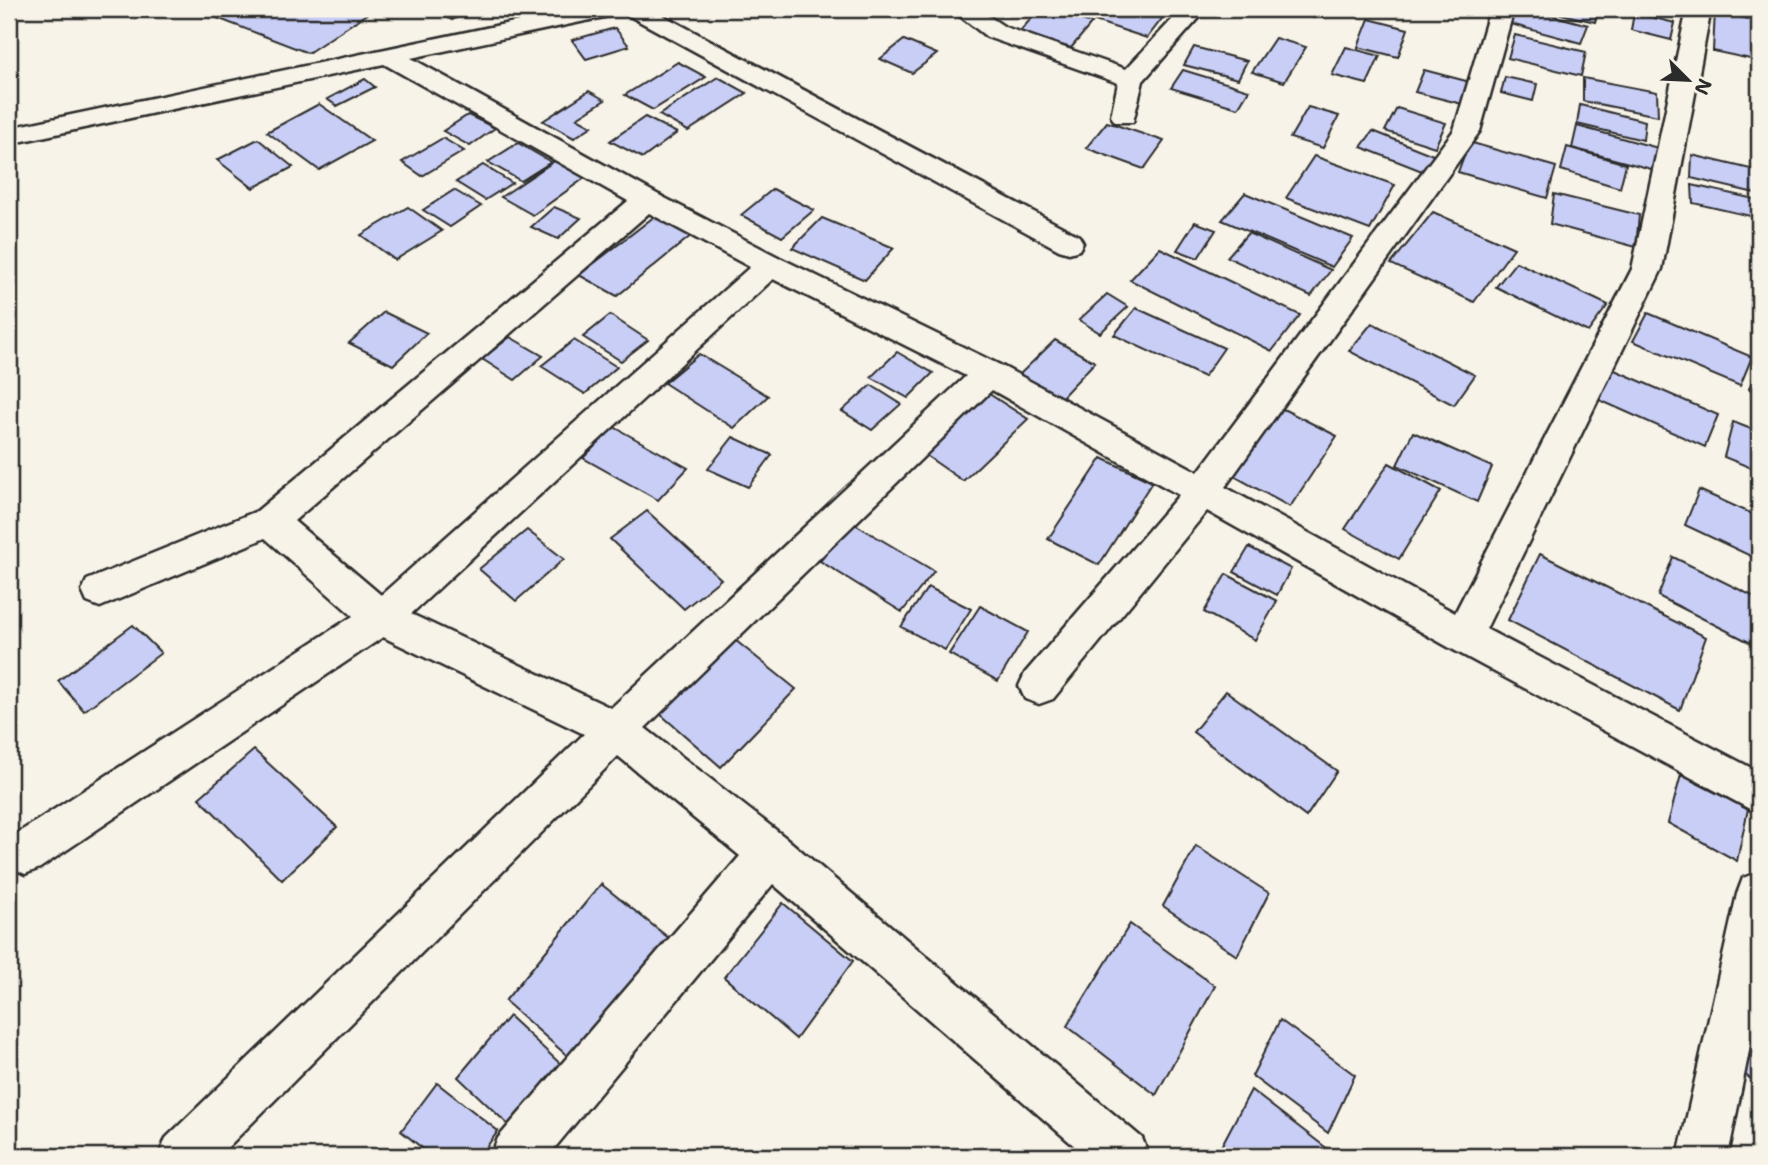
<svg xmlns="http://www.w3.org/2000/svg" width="1768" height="1165" font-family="'Shantell Sans',sans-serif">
	<rect width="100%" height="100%" fill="#f7f3e8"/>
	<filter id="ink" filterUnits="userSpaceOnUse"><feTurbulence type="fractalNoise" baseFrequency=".0143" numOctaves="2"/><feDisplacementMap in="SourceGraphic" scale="14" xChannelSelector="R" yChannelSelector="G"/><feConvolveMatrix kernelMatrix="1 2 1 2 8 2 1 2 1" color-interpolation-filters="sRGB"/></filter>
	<g filter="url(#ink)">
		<!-- building -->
		<g fill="#c9cef6" stroke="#2b2b2b" stroke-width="2">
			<path d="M225,9h149l-66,44 -96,-37z"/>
			<path d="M431,9h42l-21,11z"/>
			<path d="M1040,9h4l48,14 -21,25 -52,-16z"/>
			<path d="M1106,9h34l24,7 -17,22 -52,-17z"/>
			<path d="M1283,9h35l-4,9z"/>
			<path d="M1514,9h15l59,16 -7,18 -74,-20z"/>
			<path d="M1540,9h58l-3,13z"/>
			<path d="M1715,11l39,8 1,41 -42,-9z"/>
			<path d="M1634,13l41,10 -4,17 -40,-10z"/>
			<path d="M1369,19l39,10 -10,28 -40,-10z"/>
			<path d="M615,28l14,18 -43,13 -14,-19z"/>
			<path d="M1515,35l71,17 -5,24 -73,-18z"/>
			<path d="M1275,38l31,9 -22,35 -32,-10z"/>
			<path d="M904,40l33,14 -25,19 -32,-14z"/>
			<path d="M1194,47l53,14 -9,18 -54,-14z"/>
			<path d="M1346,47l34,9 -13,28 -35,-9z"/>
			<path d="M678,62l28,15 -53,33 -28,-15z"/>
			<path d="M1183,70l66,20 -11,18 -67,-20z"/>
			<path d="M1424,70l46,12 -8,22 -47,-12z"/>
			<path d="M718,77l29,16 -59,38 -29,-16z"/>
			<path d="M1505,77l32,7 -4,17 -32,-8z"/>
			<path d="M1583,78l74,14 1,24 -75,-15z"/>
			<path d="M365,79l10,8 -38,19 -10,-7z"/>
			<path d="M589,91l16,9 -28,18 15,8 -18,12 -31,-17z"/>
			<path d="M319,104l53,37 -53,29 -52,-38z"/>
			<path d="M1580,105l65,16 -2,19 -66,-16z"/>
			<path d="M1308,107l31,9 -16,32 -33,-10z"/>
			<path d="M1397,108l49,15 -11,24 -50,-16z"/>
			<path d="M468,115l27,13 -25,18 -27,-15z"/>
			<path d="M645,117l32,16 -34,25 -33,-17z"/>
			<path d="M1107,122l57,19 -20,28 -58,-21z"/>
			<path d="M1577,126l81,22 -3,22 -83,-22z"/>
			<path d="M1373,131l65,26 -11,16 -66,-26z"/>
			<path d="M443,138l21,13 -42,25 -20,-14z"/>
			<path d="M258,139l35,28 -40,21 -36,-28z"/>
			<path d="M1469,142l87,25 -9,31 -89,-26z"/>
			<path d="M518,143l33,19 -30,19 -33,-19z"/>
			<path d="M1567,147l59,17 -6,24 -59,-18z"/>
			<path d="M1692,155l67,16v23l-68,-16z"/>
			<path d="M1314,156l81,29 -25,45 -84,-32z"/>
			<path d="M556,160l30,17 -53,38 -32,-18z"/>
			<path d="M483,165l29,18 -27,17 -29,-18z"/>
			<path d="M1692,185l67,15v18l-66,-15z"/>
			<path d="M773,189l41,21 -32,27 -41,-22z"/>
			<path d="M454,190l27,16 -31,21 -27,-17z"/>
			<path d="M1245,193l108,45 -21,29 -110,-47z"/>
			<path d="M1554,194l85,21 -3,32 -86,-23z"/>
			<path d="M408,207l34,24 -47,29 -34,-25z"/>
			<path d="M554,207l27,11 -23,21 -27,-12z"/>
			<path d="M1433,212l81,36 -40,54 -83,-38z"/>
			<path d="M655,216l37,19 -75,61 -38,-21z"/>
			<path d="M822,218l72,30 -29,32 -73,-32z"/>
			<path d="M1195,222l21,8 -18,28 -21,-8z"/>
			<path d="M1248,233l83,37 -20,26 -84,-39z"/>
			<path d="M1160,248l140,67 -28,36 -142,-71z"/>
			<path d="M1516,262l92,43 -20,27 -92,-45z"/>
			<path d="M1107,294l21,13 -28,26 -21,-13z"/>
			<path d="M1136,308l88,40 -20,29 -90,-42z"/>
			<path d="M384,312l43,21 -34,32 -44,-22z"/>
			<path d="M1648,313l104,44 -12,29 -107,-45z"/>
			<path d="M610,315l38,25 -27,21 -38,-24z"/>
			<path d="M1372,323l103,52 -21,30 -105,-54z"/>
			<path d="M510,337l33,19 -28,24 -33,-21z"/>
			<path d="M574,340l43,27 -32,27 -44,-28z"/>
			<path d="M1055,340l40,22 -35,37 -41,-24z"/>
			<path d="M897,352l36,21 -25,25 -37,-21z"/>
			<path d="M699,354l69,42 -34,32 -70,-45z"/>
			<path d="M1759,362v31l-10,-4z"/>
			<path d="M1610,368l108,47 -13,32 -110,-49z"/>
			<path d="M871,385l30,19 -29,26 -30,-19z"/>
			<path d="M983,390l45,29 -65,62 -45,-31z"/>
			<path d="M1281,408l56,28 -47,71 -58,-32z"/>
			<path d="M1733,422l26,10v39l-35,-14z"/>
			<path d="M614,427l74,41 -30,32 -75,-42z"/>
			<path d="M1413,432l79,35 -15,35 -80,-37z"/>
			<path d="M733,437l39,18 -24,32 -40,-18z"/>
			<path d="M1102,458l50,24 -53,83 -51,-26z"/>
			<path d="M1389,463l52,28 -42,68 -54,-30z"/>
			<path d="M1699,490l60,27v43l-74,-35z"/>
			<path d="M647,511l74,68 -37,30 -74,-70z"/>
			<path d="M853,523l81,48 -32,41 -82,-51z"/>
			<path d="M527,530l37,29 -48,42 -37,-32z"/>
			<path d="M1249,547l42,22 -14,26 -43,-23z"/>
			<path d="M1540,554l166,83 -26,73 -172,-90z"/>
			<path d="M1673,557l86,42v48l-101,-51z"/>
			<path d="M1226,574l51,27 -22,39 -51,-28z"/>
			<path d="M928,587l43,22 -26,41 -44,-23z"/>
			<path d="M980,606l48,26 -30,49 -49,-27z"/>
			<path d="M133,625l28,28 -77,58 -26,-30z"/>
			<path d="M735,640l61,49 -75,78 -62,-54z"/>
			<path d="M1226,691l111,80 -31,46 -113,-85z"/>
			<path d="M254,750l83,77 -55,53 -83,-82z"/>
			<path d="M1681,775l67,34 -11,52 -69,-38z"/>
			<path d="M1196,846l73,47 -32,63 -74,-50z"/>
			<path d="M601,884l74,59 -95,124 -75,-66z"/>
			<path d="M783,903l70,58 -57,78 -72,-62z"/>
			<path d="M1130,924l85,62 -59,109 -89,-69z"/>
			<path d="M509,1016l57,53 -49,64 -59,-56z"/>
			<path d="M1280,1020l75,55 -27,58 -76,-57z"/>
			<path d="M1759,1031v54l-15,-11z"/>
			<path d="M437,1083l61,48 -18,25h-48l-31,-25z"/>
			<path d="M1251,1090l78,60 -3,6h-110z"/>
		</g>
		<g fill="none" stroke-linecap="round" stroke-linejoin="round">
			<defs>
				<g id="street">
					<path d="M576,9h45l-4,5 -8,2 -198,42 246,136 123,64 220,107 198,107 256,-342 36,-121h24l-34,122 -255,356 230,126 177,-344 55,-260h24l-49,260 -176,360 273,143v42l-309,-166 -243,-137 -154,188 -14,5 -14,-5 -6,-13 6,-13 154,-178 -187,-105 -347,338 141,110 356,300 7,18h-63l-313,-272 -225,272h-57l7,-18 242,-282 -122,-100 -399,400h-60l7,-18 418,-404 -201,-97 -343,231 -15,6 -16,-8 1,-28 343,-222 -88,-78 -165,69 -13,-5 -5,-11 5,-11 170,-69 371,-310 -244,-137 -375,80v-16zM649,213l101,54 -369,328 -87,-74zM773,279l193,97 -355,332 -200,-94z"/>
					<path d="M622,9h29l428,227 4,7 -4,7 -10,3 -10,-3 -433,-236z"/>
					<path d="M951,9h27l27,18 121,42 56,-60h25l-64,72 -10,41h-18l-4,-6 7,-33 -131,-46z"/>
					<path d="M1730,9h29v11l-25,-6z"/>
					<path d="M1759,872v129l-31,155h-50l59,-262 6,-16z"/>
				</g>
			</defs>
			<!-- street casing -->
			<use href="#street" stroke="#2b2b2b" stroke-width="5"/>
			<!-- street -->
			<use href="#street" fill="#f7f3e8" fill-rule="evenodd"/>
		</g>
	</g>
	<!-- margin -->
	<rect width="1768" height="1165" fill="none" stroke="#f7f3e8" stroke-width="35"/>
	<rect x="18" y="18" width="1733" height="1130" fill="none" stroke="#2b2b2b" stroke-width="2.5" filter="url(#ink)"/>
	<!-- north arrow -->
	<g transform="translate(1688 80) rotate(114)" stroke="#f7f3e8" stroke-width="5" paint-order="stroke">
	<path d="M0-5L12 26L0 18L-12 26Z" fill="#2b2b2b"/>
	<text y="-10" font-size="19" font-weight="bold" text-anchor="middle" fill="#2b2b2b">N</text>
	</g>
</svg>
